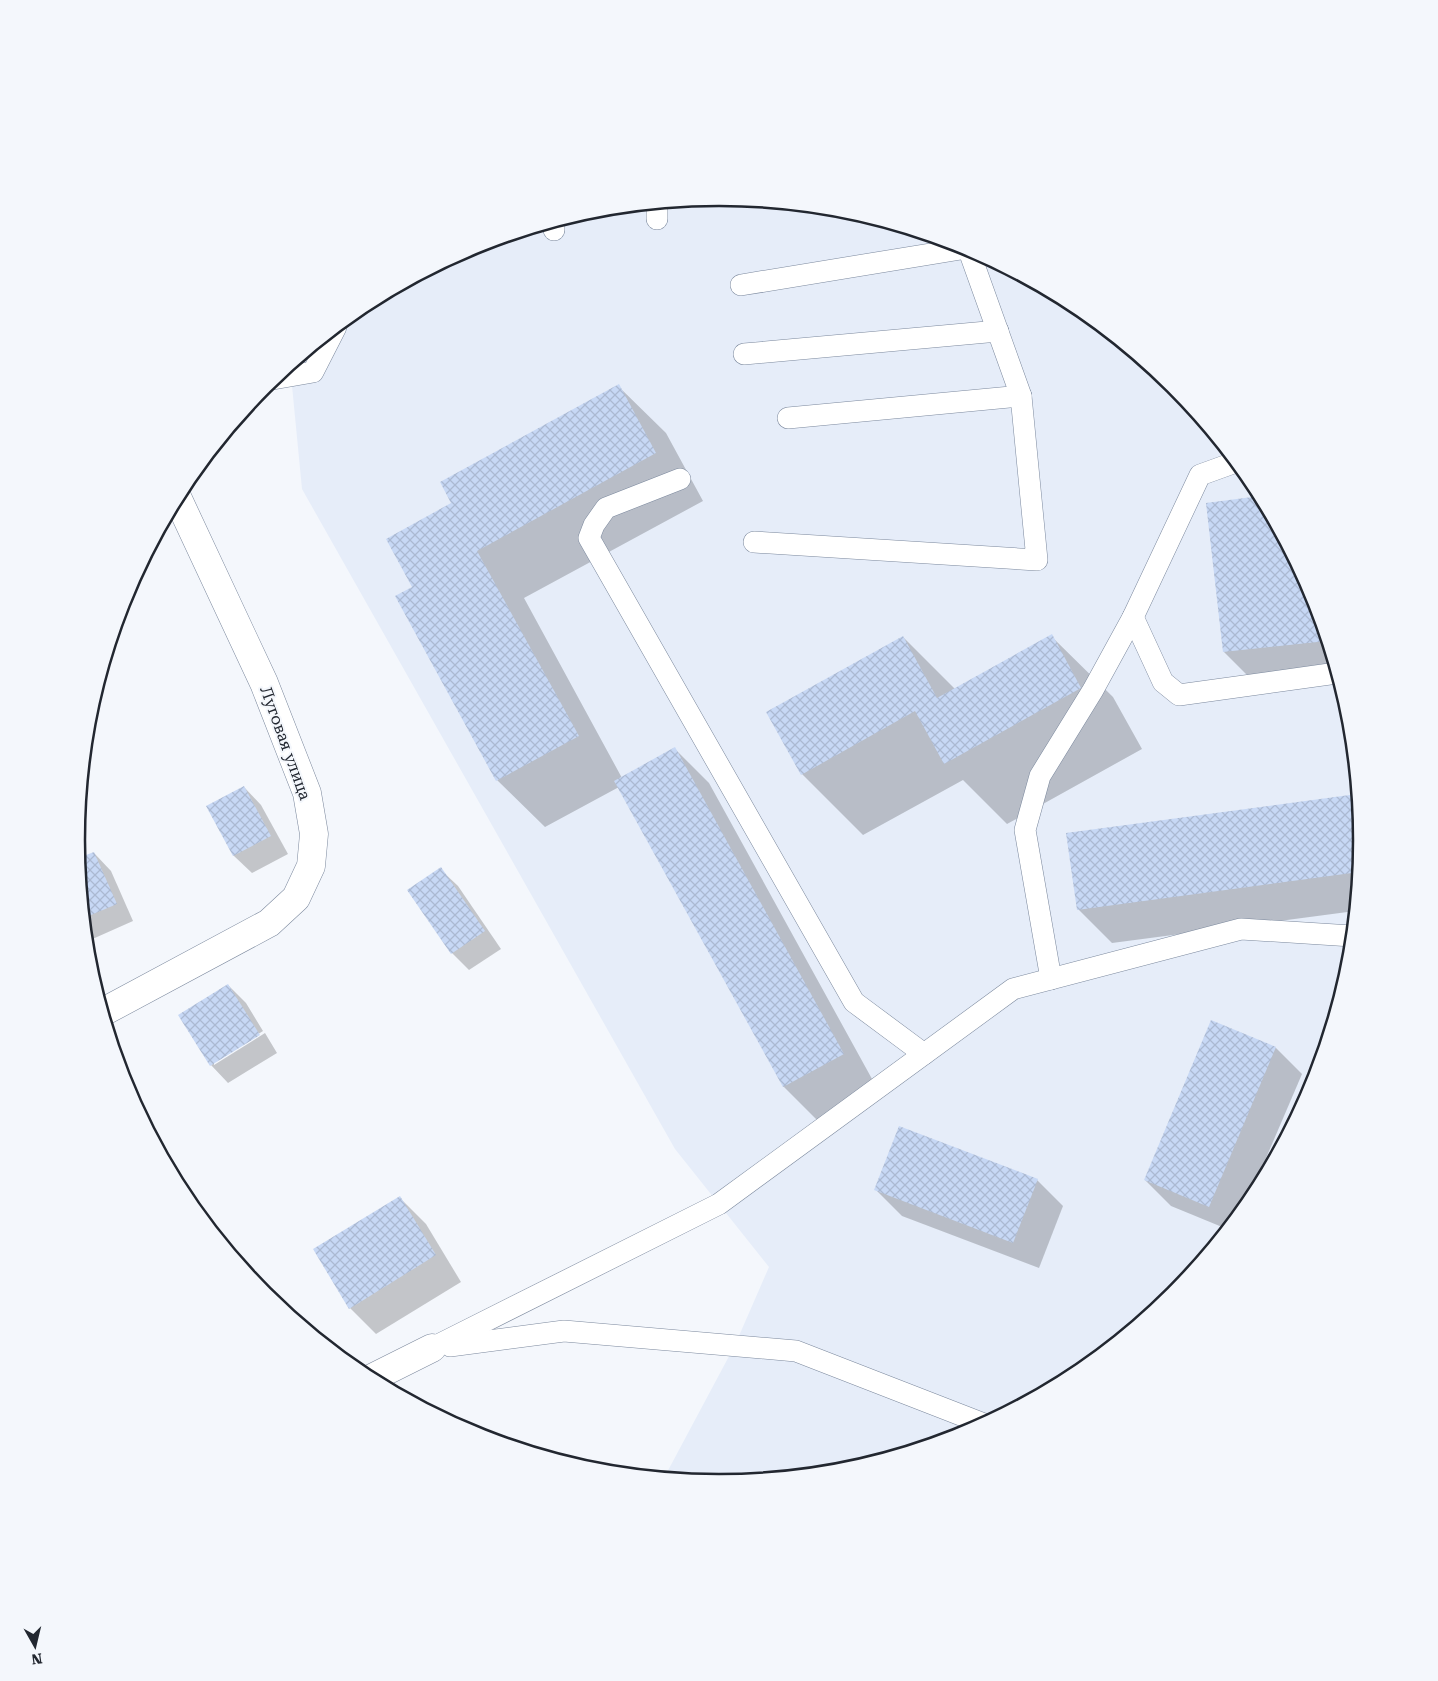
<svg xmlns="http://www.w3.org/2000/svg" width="1438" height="1681" font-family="'Roboto Serif',serif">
	<defs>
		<pattern id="building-cross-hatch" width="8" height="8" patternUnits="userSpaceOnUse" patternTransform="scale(1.25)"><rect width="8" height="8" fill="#c7d8f5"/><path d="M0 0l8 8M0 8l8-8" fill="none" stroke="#abb9d2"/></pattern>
	</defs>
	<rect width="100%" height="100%" fill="#f4f7fc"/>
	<!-- built -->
	<path fill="#e6edf9" d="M719,198l126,12 120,37 111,59 98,80 80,98 59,111 36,120 13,125 -13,126 -36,121 -60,111 -80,97 -97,80 -111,59 -121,37 -125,12 -55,-5 71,-133 34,-78 -94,-118 -373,-660 -12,-124 72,-59 111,-59 121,-37z"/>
	<!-- shadow -->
	<g fill="#0003">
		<path d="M618,386l48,47 37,68 -179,97 98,180 53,-29 34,34 168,305 -59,33 -34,-34 -165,-300 -74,40 -48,-47 -83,-193 39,-84z"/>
		<path d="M1261,497l52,98 25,82 -80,9 -34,-34 -17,-148z"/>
		<path d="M1051,636l62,61 29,52 -135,75 -44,-44 -100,55 -61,-61 101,-137 52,52z"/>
		<path d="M244,787l17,18 27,49 -36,19 -18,-17 -26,-49z"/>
		<path d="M1357,795l5,45 -7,71 -243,32 -34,-34 -10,-75z"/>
		<path d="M94,853l17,18 22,50 -45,20 -2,-2 -8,-79z"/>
		<path d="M440,869l18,17 43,63 -32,21 -17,-17z"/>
		<path d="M228,985l18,18 17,28 -49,31v3l51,-32 12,20 -49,30 -17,-18 -31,-49z"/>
		<path d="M1212,1022l64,26 26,26 -57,133 -18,22 -56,-23 -26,-26z"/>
		<path d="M1037,1180l26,26 -24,62 -137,-52 -26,-26z"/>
		<path d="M400,1198l26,26 35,58 -85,52 -26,-26z"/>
	</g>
	<!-- building -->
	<g fill="url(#building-cross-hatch)">
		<path d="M619,384l37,69 -179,98 102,185 -83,45 -101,-185 17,-9 -26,-48 65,-36 -11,-21z"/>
		<path d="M1260,496l53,99 14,46 -104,11 -17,-149z"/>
		<path d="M1052,634l29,54 -137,76 -29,-53 -114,64 -35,-63 137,-76 34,62z"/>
		<path d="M675,747l169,307 -61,33 -169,-306z"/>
		<path d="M244,786l27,50 -38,20 -27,-50z"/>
		<path d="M1357,794l5,46 -3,32 -282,38 -11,-77z"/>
		<path d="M94,852l23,52 -33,14 -6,-60z"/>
		<path d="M441,867l44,64 -34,23 -44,-64z"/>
		<path d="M228,984l32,51 -50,31 -32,-51z"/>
		<path d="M1211,1020l65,27 -67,160 -65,-27z"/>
		<path d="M899,1126l139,53 -25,64 -139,-53z"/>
		<path d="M400,1196l36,59 -87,54 -36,-60z"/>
	</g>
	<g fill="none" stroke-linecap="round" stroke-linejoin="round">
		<defs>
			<g id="service">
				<path d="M657,219v-15"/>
				<path d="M554,222v8"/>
				<path d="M741,285l226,-37"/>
				<path d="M744,354l254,-23"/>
				<path d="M273,379l40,-7 23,-45"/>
				<path d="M788,418l233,-22"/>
				<path d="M680,479l-74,29 -12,17 -5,13 265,464 70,52"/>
				<path d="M754,542l283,18 -16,-164 -53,-148"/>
				<path d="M1133,617l30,65 16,13 158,-22"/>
				<path d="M1051,979l-26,-149 15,-54 53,-86 40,-73 67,-142 36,-13"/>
				<path d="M450,1346l114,-15 232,20 188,73"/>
				<path d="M432,1348l287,-144 294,-215 228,-60 111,7"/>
			</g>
			<g id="minor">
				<path d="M103,1012l166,-89 27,-25 15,-32 3,-32 -7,-41 -43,-110 -87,-186"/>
				<path d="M370,1379l62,-31"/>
			</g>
		</defs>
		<!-- service casing -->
		<use href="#service" stroke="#7b889d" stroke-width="22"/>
		<!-- minor casing -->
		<use href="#minor" stroke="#7b889d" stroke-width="29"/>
		<!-- service -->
		<use href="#service" stroke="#fff" stroke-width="21"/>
		<!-- minor -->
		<use href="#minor" stroke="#fff" stroke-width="28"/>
	</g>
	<g text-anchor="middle" stroke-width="4" stroke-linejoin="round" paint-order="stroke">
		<!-- street labels -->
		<g font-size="16" fill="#222730" stroke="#f4f7fc">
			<text transform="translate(286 743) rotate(70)" y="6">Луговая улица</text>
		</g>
	</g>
	<!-- crop -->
	<path d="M0 0H1438V1681H0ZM85 840a634 634 0 1 1 1268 0a634 634 0 1 1-1268 0Z" fill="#f4f7fc" fill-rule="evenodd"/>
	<path fill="none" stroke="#222730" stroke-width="2.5" d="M85 840a634 634 0 1 1 1268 0a634 634 0 1 1-1268 0Z"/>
	<!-- north arrow -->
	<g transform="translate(35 1646) rotate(172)" stroke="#f4f7fc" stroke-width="4" paint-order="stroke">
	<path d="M0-4L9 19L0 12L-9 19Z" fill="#222730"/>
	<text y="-8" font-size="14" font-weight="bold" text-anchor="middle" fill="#222730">N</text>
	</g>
</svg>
